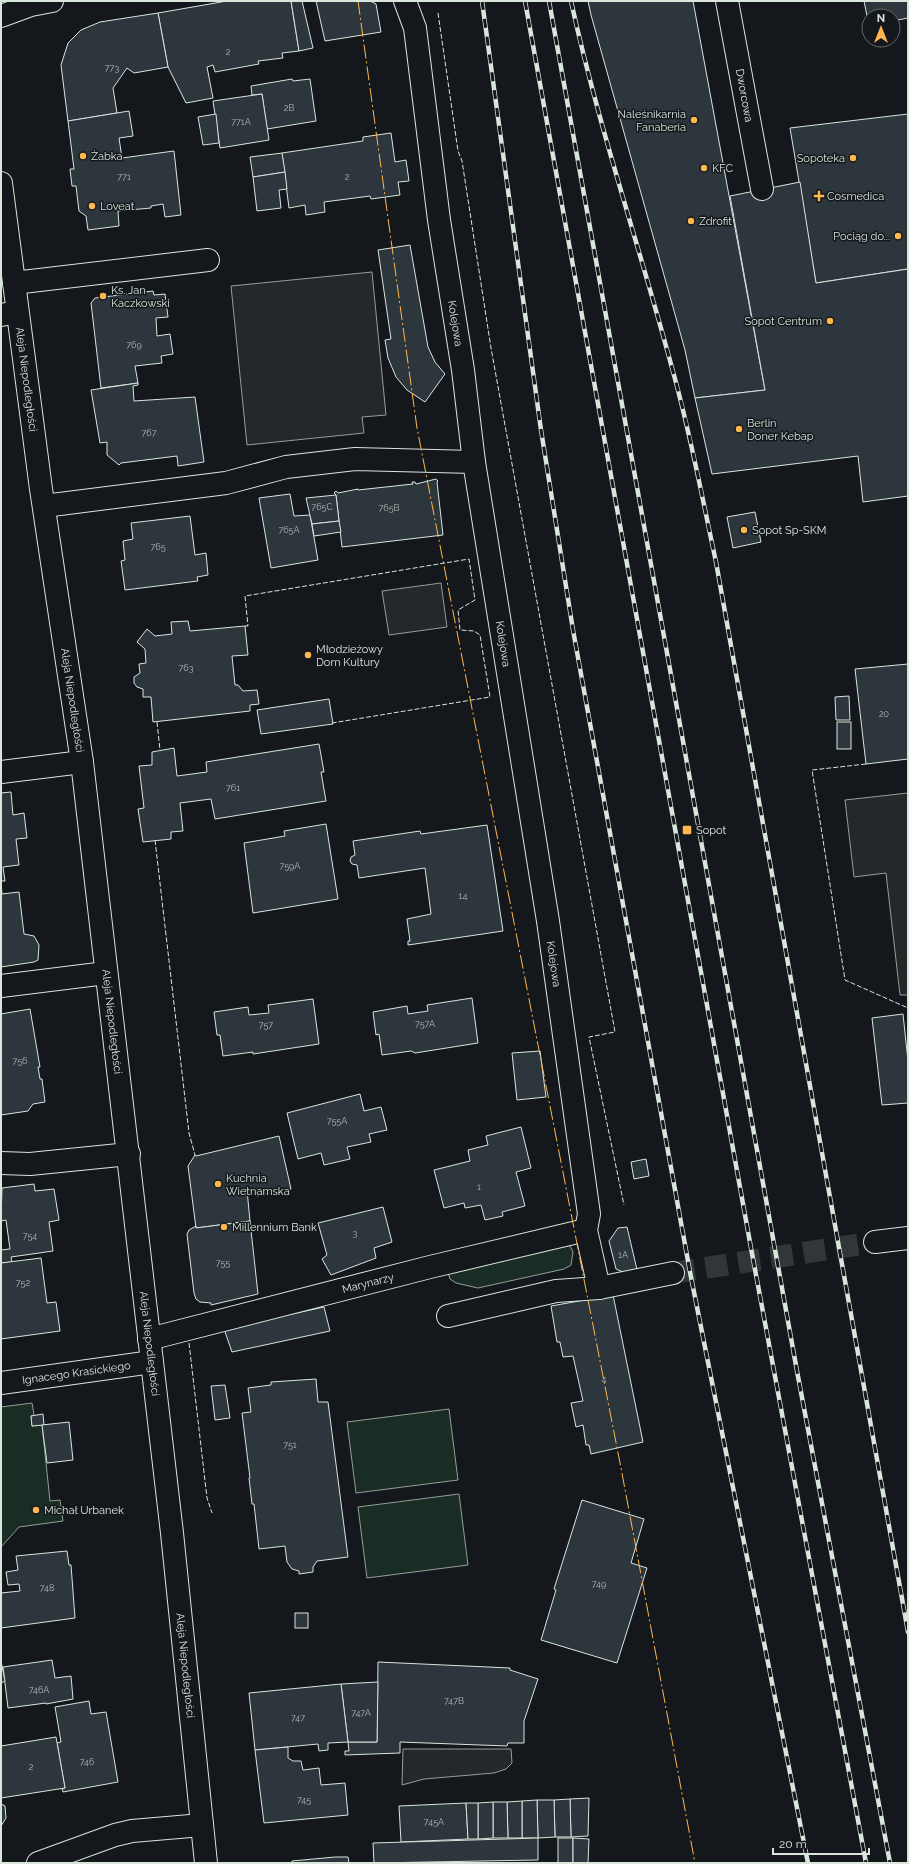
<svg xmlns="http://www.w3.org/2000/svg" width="909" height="1864" font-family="Raleway,sans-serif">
	<rect width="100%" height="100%" fill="#14181c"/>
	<!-- green -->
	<g fill="#1a2d24" stroke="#939e99">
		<path d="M563,1244l7,2 3,6 -2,13 -7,4 -86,19 -22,-5 -6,-4 -2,-7z"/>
		<path d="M32,1403l2,12 -3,1 1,10 10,-1 8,76 10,-1 3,21 -44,6 -18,20v-140z"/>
		<path d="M449,1409l9,71 -102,13 -9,-71z"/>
		<path d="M459,1494l9,71 -101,13 -9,-71z"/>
	</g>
	<!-- parking -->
	<g fill="#24282b" stroke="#939e99">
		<path d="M372,272l14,143 -24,2 2,16 -117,12 -16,-159z"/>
		<path d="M441,583l6,44 -58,8 -7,-44z"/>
		<path d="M908,793v202h-8l-14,-122 -32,4 -9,-77z"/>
		<path d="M403,1749h108l1,14 -6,6 -12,4 -70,6 -22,6z"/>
	</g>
	<!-- building -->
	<g fill="#2c363c" stroke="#d8e6dc">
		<path d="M227,1h64l8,50 -17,2 1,5 -25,3 1,3 -44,8 -2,-7 -6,2 6,31 -27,5 -18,-36 -10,-54z"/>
		<path d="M291,1h11l11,47 -14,3z"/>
		<path d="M316,1h54l6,3 5,28 -56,9z"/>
		<path d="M588,1h105l72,389 -70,8 -10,-48 -94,-335z"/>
		<path d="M864,1h44v17l-15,3v-5h-24v10z"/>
		<path d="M158,13l10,54 -34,6 -7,-5 -14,20 4,25 -49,8 -7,-56 7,-22 13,-13 19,-8z"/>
		<path d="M292,79l1,2 17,-2 6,42 -49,8 -5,-35 -10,1 -1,-9z"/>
		<path d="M262,94l7,46 -49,8 -7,-47z"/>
		<path d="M129,111l4,25 -14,2 3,20 52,-7 7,64 -16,2 -2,-13 -12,2v2l-33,3 1,15 -31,4 -2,-14 -7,-5 -3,-25h-4l-2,-17h4l-6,-48z"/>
		<path d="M216,114l3,29 -16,2 -5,-28z"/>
		<path d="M908,114v155l-92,14 -26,-155z"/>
		<path d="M391,133l4,29 11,-2 3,21 -11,1 2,13 -29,4 -1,-3 -46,6 1,10 -19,3 -1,-10 -16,3 -7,-55 81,-12v-4z"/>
		<path d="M282,153l3,19 -32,5 -3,-20z"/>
		<path d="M285,172l2,17 -8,1 2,18 -24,3 -4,-34z"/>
		<path d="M800,182l16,101 92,-14v227l-45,6 -5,-46 -146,18 -17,-76 70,-8 -35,-194z"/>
		<path d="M410,245l18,102 7,15 10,12 -20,28 -18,-12 -11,-13 -8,-19 -3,-18 6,-1 -13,-89z"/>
		<path d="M153,291l1,4 11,-1 3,23 -12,1 1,18 13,-2 3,20 -12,2 1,7 -27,3 3,17 -37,5 -10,-85 4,-5z"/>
		<path d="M138,383v2l-5,1 1,15 61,-4 9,65 -26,4 -1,-10 -56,7 -2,2 -12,-10v-13l-7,1 -9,-53z"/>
		<path d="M436,479l2,2 -1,1 6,53 -101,12 -6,-52 -2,-2 2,-2 2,2 20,-4v1l55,-6 -1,-2h3l1,2z"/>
		<path d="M290,494l4,22 16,-1 8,45 -47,8 -12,-70z"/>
		<path d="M336,495l3,26 -27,3 -6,-26z"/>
		<path d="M755,512l6,30 -28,6 -6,-31z"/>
		<path d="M190,516l5,39 11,-2 2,22 -11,2 1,4 -73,9 -4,-29 4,-1 -2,-19 10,-2 -2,-16z"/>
		<path d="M339,521l2,11 -27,4 -2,-12z"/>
		<path d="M188,621l2,10 55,-5 3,29 -16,1 3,29h3l5,6 14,-1 2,14 -9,1v6l-97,11 -2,-25h-8v-8l-6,-2 -3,-4v-6l6,-4 -1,-9 7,-1 -1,-14 -8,-7 10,-13 8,7 17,-2 -1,-12z"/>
		<path d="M908,664v95l-42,5 -11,-95z"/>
		<path d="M849,696l1,24h-14l-1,-23z"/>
		<path d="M329,699l4,25 -72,10 -4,-24z"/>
		<rect x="837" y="722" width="14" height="27"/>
		<path d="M319,744l5,28h-3l5,29 -111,18 -4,-20 -31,4 3,28 -12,1v7l-28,3 -5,-33 6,-1 -5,-42 13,-1v-13l22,-4 3,28 30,-4 -1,-10z"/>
		<path d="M11,792l2,23 11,-2 3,25 -11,1 3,26 -16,2 2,14h-4v-88z"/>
		<path d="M326,824l12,75 -85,14 -9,-70 41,-7 -1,-5z"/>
		<path d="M487,825l16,106 -95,14v-4h2l-3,-22 24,-5 -6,-46 -66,10 -2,-13 -5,-1 -2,-3 1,-4 4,-2 -2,-14 67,-10 1,3z"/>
		<path d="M1,882l1,12 17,-2 5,42 10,2 5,9 -1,15 -4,2 -33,5z"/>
		<path d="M472,998l6,45 -63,10 -4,-2 -29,4 -3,-21 -3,1 -3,-23 34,-6 1,8 20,-3 -1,-6z"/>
		<path d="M313,999l6,45 -66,10v-2l-30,4 -3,-21h-3l-3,-23 34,-5 1,8 20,-2 -1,-8z"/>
		<path d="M30,1009l10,58h-2l2,12h2l3,23 -12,2 -5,7 -27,4v-101z"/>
		<path d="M903,1014l5,47v42l-26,2 -10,-87z"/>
		<path d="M540,1051l6,46 -29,3 -5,-47z"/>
		<path d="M360,1094l4,17 17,-4 6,23 -18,4 2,8 -24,5 3,12 -26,6 -3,-12 -23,6 -11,-46z"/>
		<path d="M521,1127l10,41 -15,4 9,34 -23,6 1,4 -18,4 -4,-15 -16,3 -1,-5 -20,5 -10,-38 36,-9 -2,-11 20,-5 -2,-9z"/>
		<path d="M279,1136l12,53 -34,7 -2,-7 -8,1 3,31 -54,7 -8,-62 7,-11 1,1z"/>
		<path d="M646,1159l3,17 -15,3 -3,-17z"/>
		<path d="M34,1184l1,7 19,-2 5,31 -10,2 4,29 -42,6 1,5 -11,1v-13l9,-1 -4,-29 -5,1 1,-33z"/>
		<path d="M383,1207l9,35 -18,6 2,10 -45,17 -9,-16 5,-4 -9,-32z"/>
		<path d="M250,1221l8,73 -47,11v-2l-11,-1 -4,-3 -2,-6 -7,-59 2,-4 7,-4v2z"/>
		<path d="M627,1227l11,47 -8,1 -14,-6 -7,-28 9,-13z"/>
		<path d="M41,1258l6,45 9,-1 4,29 -59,8v-76z"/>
		<path d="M613,1295l30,147 -52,12 -2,-9h-3l-3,-20 -7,2 -5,-24 12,-2 -10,-45 -10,1 -3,-15h-3l-6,-36z"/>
		<path d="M324,1307l6,24 -98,21 -8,-23z"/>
		<path d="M316,1379l2,23h10l20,155 -31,4 -4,6v5l-14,2v-3l-7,-2 -5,-7 -2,-16 -26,3 -5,-45h-2l-3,-26h1l-8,-65 9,-1 -3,-24 23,-3v-3z"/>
		<path d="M225,1385l5,33 -15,2 -4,-34z"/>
		<path d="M43,1414l1,11 -12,1 -1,-10z"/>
		<path d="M69,1422l4,38 -26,3 -5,-38z"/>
		<path d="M582,1500l62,19 -13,44 16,5 -30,95 -76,-23 15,-50 -2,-1z"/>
		<path d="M67,1551l2,14h2l4,53 -74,10v-35l19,-2 -1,-7 -11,1 -2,-13 12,-2 -2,-14z"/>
		<rect x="295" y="1613" width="13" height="15"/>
		<path d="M52,1660l3,18 16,-2 2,23 -27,5v-1l-38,5 -5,-41z"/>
		<path d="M1,1661l4,20 -4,2z"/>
		<path d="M378,1662l132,6v2l28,9 -14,42v22h-16l-1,3 -107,-4v11l-55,2v-4h4l-1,-9h29z"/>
		<path d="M378,1682l-1,60h-29l-7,-58z"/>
		<path d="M341,1684l7,58 -20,1v7l-9,1 -1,-7 -63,6 -6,-57z"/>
		<path d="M89,1701l2,13 15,-2 12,70 -55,10 -1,-4h3l-8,-45 4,-1 -6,-35z"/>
		<path d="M56,1737l9,51 -64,10v-52z"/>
		<path d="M288,1747v11l5,3h8l2,9 16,-2 2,17 24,-2 3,32 -84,8 -9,-73z"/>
		<path d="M589,1798l-1,38 -17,1 -1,-38z"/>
		<path d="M570,1799l1,38h-16l-1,-37z"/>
		<path d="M537,1800h17l1,37 -17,1z"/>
		<path d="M537,1800l1,38h-16v-37z"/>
		<path d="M522,1801v37h-14l-1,-36z"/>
		<path d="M493,1802h14l1,36h-15z"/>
		<path d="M493,1802v36l-15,1v-36z"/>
		<path d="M466,1803l2,36 -67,3 -2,-36z"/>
		<path d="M466,1803h12v36h-10z"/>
		<path d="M1,1804l4,2 1,12 -5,8z"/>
		<path d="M538,1838v22l-164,3 -1,-20z"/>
		<rect x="558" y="1838" width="15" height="25"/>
		<path d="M573,1838l16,1 -1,24h-15z"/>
		<path d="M335,1857h13l1,6h-57v-2z"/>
	</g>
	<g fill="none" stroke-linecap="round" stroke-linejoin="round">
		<!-- minor-tunnel -->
		<path stroke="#313739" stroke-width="22" stroke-dasharray="22 11" stroke-linecap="butt" d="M673,1273l202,-31"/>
		<defs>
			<g id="minor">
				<path id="s1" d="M405,1l10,27 24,192 24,150 11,92 74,459 41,293 -3,16 13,58"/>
				<path id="s2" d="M727,1l35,188"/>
				<path d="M1,16l30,-11 21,-4"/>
				<path d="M14,283l194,-23"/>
				<path d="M1,315l16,-3"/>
				<path d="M44,506l182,-23 60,-16 69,-8 119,3"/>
				<path d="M1,772l81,-10"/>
				<path d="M1,986l105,-13"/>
				<path d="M1,1163l29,1 99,-10"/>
				<path d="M875,1242l33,-4"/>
				<path d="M448,1316l108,-25 43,-3 74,-15"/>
				<path id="s3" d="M149,1339l281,-72 156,-37"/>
				<path id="s4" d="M1,1383l151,-21"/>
				<path d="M38,1863l77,-28 17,-4 70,-6"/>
			</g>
			<g id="major">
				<path id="s5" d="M1,183l40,306 41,273 90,771 34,330"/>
			</g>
		</defs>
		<!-- minor casing -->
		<use href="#minor" stroke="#d8e6dc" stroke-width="24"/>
		<!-- major casing -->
		<use href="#major" stroke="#d8e6dc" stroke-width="24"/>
		<!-- minor -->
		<use href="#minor" stroke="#14181c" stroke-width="22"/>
		<!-- major -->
		<use href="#major" stroke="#14181c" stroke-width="22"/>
		<defs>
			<g id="rail">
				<path d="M482,1l59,429 32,200 117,642 118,591"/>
				<path d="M525,1l226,1247 115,615"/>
				<path d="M549,1l248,1370 93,492"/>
				<path d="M571,1c27,124 68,244 101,367 18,63 30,129 44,194l192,1070"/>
			</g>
		</defs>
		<!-- rail casing -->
		<use href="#rail" stroke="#d8e6dc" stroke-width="4.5"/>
		<!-- rail -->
		<use href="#rail" stroke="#14181c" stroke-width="3" stroke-dasharray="9" stroke-linecap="butt"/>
		<!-- fence -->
		<g stroke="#d8e6dc" stroke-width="1" stroke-dasharray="5 2" stroke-linecap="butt">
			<path d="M438,13l20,138 4,10 29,187 124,684 -26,5 35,168"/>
			<path d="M245,626h3l-3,-30 224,-37 6,41 -17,10 2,20 14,1 6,4 10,62 -158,26"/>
			<path d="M157,722l3,28"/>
			<path d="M866,764l-54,6 33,210 63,28"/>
			<path d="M155,840l34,293 6,22"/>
			<path d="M189,1343l18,155 5,15"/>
		</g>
		<!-- power -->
		<path stroke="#ffb74d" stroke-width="1" stroke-dasharray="14 3 2 3" stroke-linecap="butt" d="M358,1l59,427 204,1040 74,395"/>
	</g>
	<!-- markers -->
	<g fill="#ffb74d" stroke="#14181c" stroke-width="1.5">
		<circle cx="694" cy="120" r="4"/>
		<circle cx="83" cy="156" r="4"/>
		<circle cx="853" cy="158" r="4"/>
		<circle cx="704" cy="168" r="4"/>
		<path d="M817 190h4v4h4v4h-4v4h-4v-4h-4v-4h4z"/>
		<circle cx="92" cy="206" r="4"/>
		<circle cx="691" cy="221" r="4"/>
		<circle cx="898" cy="236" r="4"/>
		<circle cx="103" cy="296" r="4"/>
		<circle cx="830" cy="321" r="4"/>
		<circle cx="739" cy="429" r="4"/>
		<circle cx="744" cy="530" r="4"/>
		<circle cx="308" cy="655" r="4"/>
		<rect x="682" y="825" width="10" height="10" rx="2"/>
		<circle cx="218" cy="1184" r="4"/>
		<circle cx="224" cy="1227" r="4"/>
		<circle cx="36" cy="1510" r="4"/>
	</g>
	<g text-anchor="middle" stroke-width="3" stroke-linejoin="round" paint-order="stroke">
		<!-- number labels -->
		<g font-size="9" fill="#adbab4">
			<text x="228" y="55">2</text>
			<text x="112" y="71">773</text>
			<text x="289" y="111">2B</text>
			<text x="241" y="125">771A</text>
			<text x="124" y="180">771</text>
			<text x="347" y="180">2</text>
			<text x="134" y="348">769</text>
			<text x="149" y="436">767</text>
			<text x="322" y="510">765C</text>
			<text x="389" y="511">765B</text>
			<text x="289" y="533">765A</text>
			<text x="158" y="550">765</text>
			<text x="186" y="671">763</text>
			<text x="884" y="717">20</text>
			<text x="233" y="791">761</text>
			<text x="290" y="869">759A</text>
			<text x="463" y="899">14</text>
			<text x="425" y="1027">757A</text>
			<text x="266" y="1028">757</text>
			<text x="20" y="1064">756</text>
			<text x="337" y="1124">755A</text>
			<text x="479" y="1190">1</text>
			<text x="355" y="1236">3</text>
			<text x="30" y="1239">754</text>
			<text x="623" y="1258">1A</text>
			<text x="223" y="1266">755</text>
			<text x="23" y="1286">752</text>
			<text x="604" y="1382">4</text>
			<text x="290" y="1448">751</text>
			<text x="599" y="1587">749</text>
			<text x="47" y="1591">748</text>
			<text x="39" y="1693">746A</text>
			<text x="454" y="1704">747B</text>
			<text x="361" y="1716">747A</text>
			<text x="298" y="1721">747</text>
			<text x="87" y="1765">746</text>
			<text x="31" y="1770">2</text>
			<text x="304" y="1803">745</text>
			<text x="434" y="1825">745A</text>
		</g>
		<!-- street labels -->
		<g font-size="11" fill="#d8e6dc" stroke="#14181c">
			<text dy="4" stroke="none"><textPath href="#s2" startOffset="96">Dworcowa</textPath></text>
			<text dy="4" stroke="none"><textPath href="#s1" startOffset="327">Kolejowa</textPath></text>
			<text dy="4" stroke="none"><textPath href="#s5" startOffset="198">Aleja Niepodległości</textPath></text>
			<text dy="4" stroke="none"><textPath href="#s1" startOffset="651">Kolejowa</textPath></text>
			<text dy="4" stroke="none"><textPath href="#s5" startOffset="522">Aleja Niepodległości</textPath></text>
			<text dy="4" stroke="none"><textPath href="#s1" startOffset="975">Kolejowa</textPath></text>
			<text dy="4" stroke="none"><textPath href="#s5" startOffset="846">Aleja Niepodległości</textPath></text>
			<text dy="4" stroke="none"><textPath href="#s3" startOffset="226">Marynarzy</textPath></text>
			<text dy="4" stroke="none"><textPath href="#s5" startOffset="1170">Aleja Niepodległości</textPath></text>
			<text dy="4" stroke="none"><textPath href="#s4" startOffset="76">Ignacego Krasickiego</textPath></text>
			<text dy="4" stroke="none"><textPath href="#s5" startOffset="1494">Aleja Niepodległości</textPath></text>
		</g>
		<!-- poi labels -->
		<g font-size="11" fill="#d8e6dc" stroke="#14181c" text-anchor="start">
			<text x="686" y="118" text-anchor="end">Naleśnikarnia<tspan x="686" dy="13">Fanaberia</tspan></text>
			<text x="91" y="160">Żabka</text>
			<text x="845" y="162" text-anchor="end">Sopoteka</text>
			<text x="712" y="172">KFC</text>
			<text x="827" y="200">Cosmedica</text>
			<text x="100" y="210">Loveat</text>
			<text x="699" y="225">Zdrofit</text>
			<text x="890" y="240" text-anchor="end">Pociąg do...</text>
			<text x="111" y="294">Ks. Jan<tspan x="111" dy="13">Kaczkowski</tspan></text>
			<text x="822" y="325" text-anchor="end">Sopot Centrum</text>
			<text x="747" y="427">Berlin<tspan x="747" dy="13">Doner Kebap</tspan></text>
			<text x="752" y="534">Sopot Sp-SKM</text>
			<text x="316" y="653">Młodzieżowy<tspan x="316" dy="13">Dom Kultury</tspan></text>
			<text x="696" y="834">Sopot</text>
			<text x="226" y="1182">Kuchnia<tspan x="226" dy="13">Wietnamska</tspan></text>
			<text x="232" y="1231">Millennium Bank</text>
			<text x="44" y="1514">Michał Urbanek</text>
		</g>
	</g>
	<!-- border -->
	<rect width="909" height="1864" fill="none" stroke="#d8e6dc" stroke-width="4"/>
	<!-- north arrow -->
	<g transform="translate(881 28)"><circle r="19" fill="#14181c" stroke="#626a69"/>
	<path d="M0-3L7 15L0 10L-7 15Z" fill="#ffb74d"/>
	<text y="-6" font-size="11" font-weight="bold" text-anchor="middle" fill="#d8e6dc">N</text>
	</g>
	<!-- scale -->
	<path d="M773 1848v6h96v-6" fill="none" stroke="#d8e6dc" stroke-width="2"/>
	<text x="779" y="1848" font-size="12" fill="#d8e6dc" stroke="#14181c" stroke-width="3" paint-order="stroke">20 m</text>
</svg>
